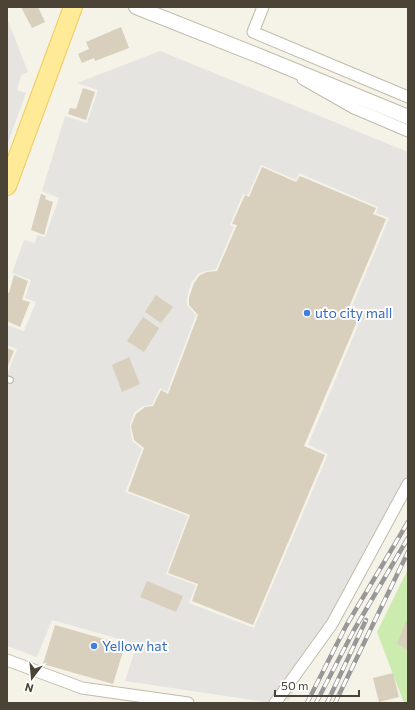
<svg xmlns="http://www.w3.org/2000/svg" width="415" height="710" font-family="Commissioner,sans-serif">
	<rect width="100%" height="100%" fill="#f5f2e8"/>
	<!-- green -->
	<path fill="#ccecaf" d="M408,569v133l-4,1 -27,-71z"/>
	<!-- parking -->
	<g fill="#e6e4e0" fill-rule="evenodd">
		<path d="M7,18l21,54 -7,3 -4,15 9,3 -19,52z"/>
		<path d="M160,51l248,101v323l-119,225 -16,3 -148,-22 12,-37 -85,-24 -15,37 -30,-11v-271l10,-26 -10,-4v-20l17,6 12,-29 -11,-4 6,-18 -19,-7 12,-33 11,3 2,-8 8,2 14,-39 -17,-7 23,-75 22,7 11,-33 -21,-7zM261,165l35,15 3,-7 79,34 -2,6 13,5 -37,88 12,5 -56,134 20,9 -74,174 -65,-25 7,-18 -30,-11 22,-58 -63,-24 17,-43 -10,-8 -2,-16 4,-12 9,-7 9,-1 8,-17 7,4 29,-77 -9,-10v-7l4,-15 8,-10 17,-4 18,-42 -4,-2 13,-31 5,1z"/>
	</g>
	<!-- building -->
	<g fill="#d8cfbd">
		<path d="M21,7h17l7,15 -13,6z"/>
		<path d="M121,27l8,21 -34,13 -1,-3 -12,5 -4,-9 11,-5 -3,-7z"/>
		<path d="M83,88l12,4 -9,28 -18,-6 2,-6 6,1z"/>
		<path d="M262,167l34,15 4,-6 76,32 -3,6 13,5 -37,88 12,5 -57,134 21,9 -72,170 -61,-24 6,-17 -30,-11 22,-58 -62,-24 16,-43 -10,-8 -3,-14 5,-12 9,-7 8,-1 8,-16 7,4 30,-79 -9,-10v-7l5,-15 6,-8 7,-3 10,-1 20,-46 -5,-1 13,-29 4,2z"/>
		<path d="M41,194l5,2 -1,3 8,3 -9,33 -13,-5z"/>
		<path d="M14,275l14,6 -6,19 8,2 -10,25 -13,-6v-29l2,1z"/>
		<path d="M156,295l17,12 -12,16 -16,-11z"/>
		<path d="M143,317l16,11 -15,24 -17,-11z"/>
		<path d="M7,348l7,3 -7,17z"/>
		<path d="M129,357l11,27 -18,8 -10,-27z"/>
		<path d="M147,581l36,15 -7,16 -36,-15z"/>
		<path d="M406,621l2,1v28l-11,-6z"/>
		<path d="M55,625l70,20 -12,39 -70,-20z"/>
		<path d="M393,673l6,24 -20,5 -6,-24z"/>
	</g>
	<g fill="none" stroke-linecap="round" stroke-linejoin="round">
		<defs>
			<path id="service" d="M7,379l3,1"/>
			<g id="minor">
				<path d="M263,7l-10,25 155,65"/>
				<path d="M303,79l51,29 54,23"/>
				<path d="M7,660l75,28 106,15"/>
				<path d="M275,703l57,-79 76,-140"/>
			</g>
			<path id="tertiary" d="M136,7l126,50 146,60"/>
			<path id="primary" d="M7,186l66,-179"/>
		</defs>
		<!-- service casing -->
		<use href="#service" stroke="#c2bbaa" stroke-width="8"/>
		<!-- minor casing -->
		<use href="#minor" stroke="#c2bbaa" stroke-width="13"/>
		<!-- tertiary casing -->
		<use href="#tertiary" stroke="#c2bbaa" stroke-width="16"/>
		<!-- primary casing -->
		<use href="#primary" stroke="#eccd5f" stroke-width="20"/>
		<!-- service -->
		<use href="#service" stroke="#fff" stroke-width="5.5"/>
		<!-- minor -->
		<use href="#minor" stroke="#fff" stroke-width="11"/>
		<!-- tertiary -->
		<use href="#tertiary" stroke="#fff" stroke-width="14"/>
		<!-- primary -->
		<use href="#primary" stroke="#ffea98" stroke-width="18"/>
		<defs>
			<g id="rail">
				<path d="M307,703l39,-77 62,-104"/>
				<path d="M316,703l38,-73 54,-92"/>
				<path d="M327,703l39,-83"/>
				<path d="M335,703l73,-151"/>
			</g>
		</defs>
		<!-- rail casing -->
		<use href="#rail" stroke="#989898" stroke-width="4.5"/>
		<!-- rail -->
		<use href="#rail" stroke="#fff" stroke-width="3" stroke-dasharray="9" stroke-linecap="butt"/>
	</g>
	<!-- markers -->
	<g fill="#3f7fe0" stroke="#fff" stroke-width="1.5">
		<circle cx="307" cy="313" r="4"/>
		<circle cx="94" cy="646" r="4"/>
	</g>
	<g text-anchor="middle" stroke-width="4" stroke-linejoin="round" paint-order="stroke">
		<!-- shop labels -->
		<g font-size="14" fill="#366cbe" stroke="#fff" text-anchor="start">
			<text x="315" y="318">uto city mall</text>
			<text x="102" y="651">Yellow hat</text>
		</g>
	</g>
	<!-- border -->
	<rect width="415" height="710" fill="none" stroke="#4a4336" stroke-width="16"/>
	<!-- north arrow -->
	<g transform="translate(32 678) rotate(196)" stroke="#ffffff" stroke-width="3" paint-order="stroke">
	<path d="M0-3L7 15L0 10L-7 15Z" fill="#4a4336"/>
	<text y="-6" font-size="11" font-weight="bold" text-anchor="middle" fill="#4a4336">N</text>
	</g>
	<!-- scale -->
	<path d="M275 690v6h84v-6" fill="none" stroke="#4a4336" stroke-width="2"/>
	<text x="281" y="690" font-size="12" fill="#4a4336" stroke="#ffffff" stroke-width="3" paint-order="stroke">50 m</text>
</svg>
